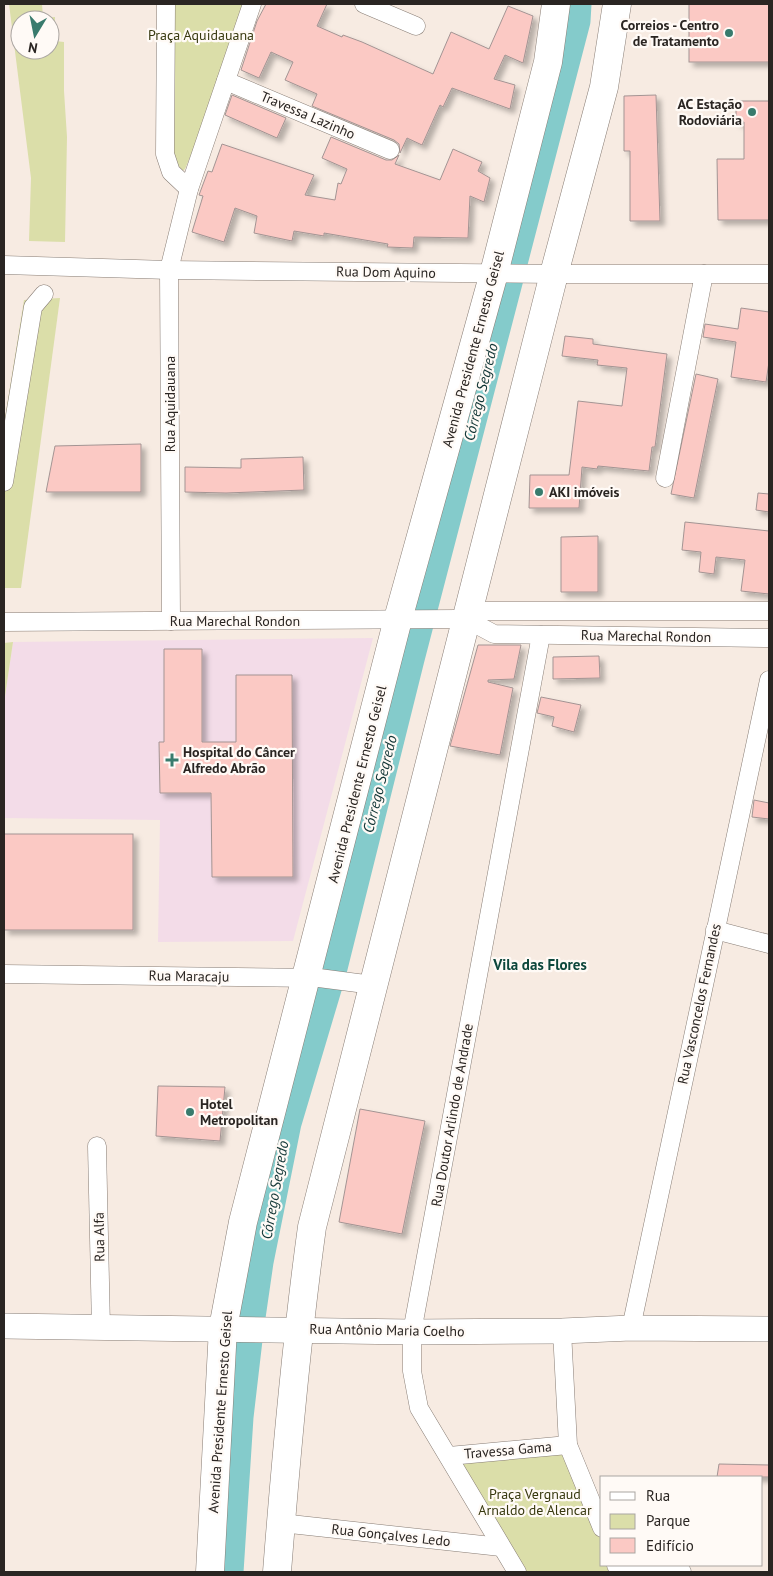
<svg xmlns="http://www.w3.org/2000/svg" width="773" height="1576" font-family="'PT Sans',sans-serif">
	<defs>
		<filter id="shadow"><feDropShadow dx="4.5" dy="4.5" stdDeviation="2.5" flood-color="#0004"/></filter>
	</defs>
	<rect width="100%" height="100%" fill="#f7ebe2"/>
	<!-- medical -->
	<path fill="#f3dce8" d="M373,638l-80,303 -135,1 2,-122 -156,-2v-115l9,-61z"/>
	<!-- green -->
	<g fill="#dbdea9" fill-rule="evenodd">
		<path d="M9,4h33l1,14 12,-1v24l9,1v49l3,46 -2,105 -36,-1 2,-63zM20,20h30v30h-30z"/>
		<path d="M171,4h73l-48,139 -11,26 -6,5 -5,-2z"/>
		<path d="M60,298l-39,290h-17v-164l20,-124z"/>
		<path d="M13,642l-9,61v-60z"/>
		<path d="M568,1445l34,83v37h14l3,7h-103l-67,-116z"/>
	</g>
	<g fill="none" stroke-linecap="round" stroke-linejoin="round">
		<!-- river -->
		<path stroke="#84cbcb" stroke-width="29" d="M229,1572l10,-155 10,-86 10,-69 28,-139 45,-151 78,-313 166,-638 1,-17"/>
	</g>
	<!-- building -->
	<g fill="#fbc9c4" stroke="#a39493" filter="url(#shadow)">
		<path d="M266,4h61l-10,22 25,11 1,-2 19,7 71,32 18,-42 38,17 19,-43 25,10 -10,47 -18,-8 -11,24 21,6 -5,24 -58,-21 -9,19 -3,-2 -18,40 -15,-7 -7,15 -1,-9 -5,-4 -82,-34 5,-12 -32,-14 8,-18 -22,-10 -12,26 -18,-8 16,-49z"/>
		<rect x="689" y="4" width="80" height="58"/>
		<path d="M232,95l54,23 -9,20 -52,-23z"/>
		<path d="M656,95l4,126h-30v-70h-6v-55z"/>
		<path d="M736,101h33v119h-51l-1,-61h27v-37h-8z"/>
		<path d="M331,137l55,23h6l7,-5 -4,9 45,16 13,-31 29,13 -4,9 12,7 -6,24 -14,-6 -2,42 -54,-1 -1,11 -26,-1 1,-3 -64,-11v3l-30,-5 -2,10 -38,-8 3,-17 -22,-8 -11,34 -32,-10 11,-36 -4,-1 9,-24 4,1 10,-28 92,31 -9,20 30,5 3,-17 3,1 6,-15 -25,-11z"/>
		<path d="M741,308l28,4v50l-3,20 -35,-5 5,-35 -33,-5 2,-13 33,5z"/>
		<path d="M565,336l28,3v5l74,10 -12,93h-3l-3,24 -51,-5 -1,3 -15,-2 -3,41h-50l1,-33h39l9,-74 44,5 5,-38 -30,-3 1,-5 -36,-4z"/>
		<path d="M696,374l22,5 -24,119 -23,-4z"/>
		<path d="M141,444v48h-95l9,-46z"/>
		<path d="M303,457l1,33 -78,3 -41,-1v-25l56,1v-9z"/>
		<path d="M758,493l11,1v18l-13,-2z"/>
		<path d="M685,522l84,9v63l-28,-3 4,-31 -29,-3 -2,17 -15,-2 2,-20 -19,-2z"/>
		<path d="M598,536v56h-37v-55z"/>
		<path d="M478,645h43l-7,34 -26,1v2l25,6 -13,67 -50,-9z"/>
		<path d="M164,649h38v93h34v-67h56l1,202h-81l-1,-84h-51l-1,-51h5z"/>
		<path d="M599,656l1,22 -47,1v-22z"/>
		<path d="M541,697l40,8 -7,27 -22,-6 2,-9 -17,-4z"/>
		<path d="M754,800l15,3v16l-17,-2z"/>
		<rect x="4" y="834" width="129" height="96"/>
		<path d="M158,1086l67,1 -5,54 -64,-5z"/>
		<path d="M360,1109l65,12 -23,113 -63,-12z"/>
		<path d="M719,1464l50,1v12h-52z"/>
	</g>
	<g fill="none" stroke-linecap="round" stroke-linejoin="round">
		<defs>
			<g id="street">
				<path d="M166,4l-1,150 6,18 18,17"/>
				<path d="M364,4l52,22"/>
				<path d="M226,81l164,69"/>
				<path d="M4,265l165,5 385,4h215"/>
				<path d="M665,478l39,-204"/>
				<path d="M4,482l29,-175 11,-13"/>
				<path d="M466,619l18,-8h285"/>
				<path d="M171,621l-2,-351 20,-81 63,-185"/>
				<path d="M4,622l454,-3h8l28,15 275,4"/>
				<path d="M715,930l54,14"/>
				<path d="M4,974l315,4 54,7"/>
				<path d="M97,1146l4,182"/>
				<path d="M631,1328l138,-648"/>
				<path d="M562,1331l6,114 34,83"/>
				<path d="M449,1456l119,-11"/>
				<path d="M281,1523l220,24"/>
				<path d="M616,1565l3,7"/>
				<path d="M631,1565l51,7"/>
				<path d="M517,1572l-98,-164 -7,-37v-39l129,-697"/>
			</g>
			<path id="secondary" d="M4,1326l408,6 150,-1 69,-3 138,1"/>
			<g id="primary">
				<path d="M210,1572l13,-244 20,-106 155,-603 96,-346 54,-211 8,-58"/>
				<path d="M277,1572c9,-115 19,-230 35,-345l242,-953 50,-187 13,-83"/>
			</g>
		</defs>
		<!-- street casing -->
		<use href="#street" stroke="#887d75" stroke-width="19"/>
		<!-- secondary casing -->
		<use href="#secondary" stroke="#887d75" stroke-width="26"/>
		<!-- primary casing -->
		<use href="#primary" stroke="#887d75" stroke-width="29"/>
		<!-- street -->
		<use href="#street" stroke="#fff" stroke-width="18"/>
		<!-- secondary -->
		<use href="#secondary" stroke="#fff" stroke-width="25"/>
		<!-- primary -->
		<use href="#primary" stroke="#fff" stroke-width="28"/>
	</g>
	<!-- markers -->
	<g fill="#397b6d" stroke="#fffaf6" stroke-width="2">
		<circle cx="729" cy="33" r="5"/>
		<circle cx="752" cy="112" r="5"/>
		<circle cx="539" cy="492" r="5"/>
		<path d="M169.5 752.5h5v5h5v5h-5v5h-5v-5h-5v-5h5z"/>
		<circle cx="190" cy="1112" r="5"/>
	</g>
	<g text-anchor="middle" stroke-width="4.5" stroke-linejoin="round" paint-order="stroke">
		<!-- poi labels -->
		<g font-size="14" font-weight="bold" fill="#2a2522" stroke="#fffaf6" text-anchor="start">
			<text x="719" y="30" text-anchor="end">Correios - Centro<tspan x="719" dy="16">de Tratamento</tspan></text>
			<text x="742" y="109" text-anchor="end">AC Estação<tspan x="742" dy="16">Rodoviária</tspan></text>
			<text x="549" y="497">AKI imóveis</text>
			<text x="183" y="757">Hospital do Câncer<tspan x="183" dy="16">Alfredo Abrão</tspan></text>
			<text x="200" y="1109">Hotel<tspan x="200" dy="16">Metropolitan</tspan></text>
		</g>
		<!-- park labels -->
		<g font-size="14" fill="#38390f" stroke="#fffaf6">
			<text x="201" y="40">Praça Aquidauana</text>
			<text x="535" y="1499">Praça Vergnaud<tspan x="535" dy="16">Arnaldo de Alencar</tspan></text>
		</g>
		<!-- street labels -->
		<g font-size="14" fill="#2a2522" stroke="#fffaf6">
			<text transform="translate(308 115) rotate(23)" y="5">Travessa Lazinho</text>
			<text transform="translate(386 272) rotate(1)" y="5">Rua Dom Aquino</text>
			<text transform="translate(473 349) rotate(-75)" y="5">Avenida Presidente Ernesto Geisel</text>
			<text transform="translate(170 404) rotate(-90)" y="5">Rua Aquidauana</text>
			<text x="235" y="626">Rua Marechal Rondon</text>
			<text transform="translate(646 636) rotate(1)" y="5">Rua Marechal Rondon</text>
			<text transform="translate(357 784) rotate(-76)" y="5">Avenida Presidente Ernesto Geisel</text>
			<text transform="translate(189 976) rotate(1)" y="5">Rua Maracaju</text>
			<text transform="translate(699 1004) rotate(-78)" y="5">Rua Vasconcelos Fernandes</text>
			<text transform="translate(452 1115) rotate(-80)" y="5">Rua Doutor Arlindo de Andrade</text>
			<text transform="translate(99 1237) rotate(-91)" y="5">Rua Alfa</text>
			<text transform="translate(387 1330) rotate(1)" y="5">Rua Antônio Maria Coelho</text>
			<text transform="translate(220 1412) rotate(-86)" y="5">Avenida Presidente Ernesto Geisel</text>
			<text transform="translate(508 1450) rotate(-5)" y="5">Travessa Gama</text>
			<text transform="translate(391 1535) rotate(6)" y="5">Rua Gonçalves Ledo</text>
		</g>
		<!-- water labels -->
		<g font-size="15" font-style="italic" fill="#123636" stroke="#fffaf6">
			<text transform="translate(481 392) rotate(-76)" y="5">Córrego Segredo</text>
			<text transform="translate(380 784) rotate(-76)" y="5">Córrego Segredo</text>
			<text transform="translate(275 1190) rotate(-80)" y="5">Córrego Segredo</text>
		</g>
		<!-- neighbourhood labels -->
		<g font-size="15" font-weight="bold" fill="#0d473c" stroke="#fffaf6">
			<text x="540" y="970">Vila das Flores</text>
		</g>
	</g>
	<!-- border -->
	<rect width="773" height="1576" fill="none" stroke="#2a2522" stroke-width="10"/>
	<!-- legend -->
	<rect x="600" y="1476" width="162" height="90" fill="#fffaf6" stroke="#aaa5a1"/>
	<rect x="610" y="1492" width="25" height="8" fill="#ffffff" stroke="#aaa5a1"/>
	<text x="646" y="1501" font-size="15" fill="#2a2522">Rua</text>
	<rect x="610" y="1514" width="25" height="15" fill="#dbdea9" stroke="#aaa5a1"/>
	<text x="646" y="1526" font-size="15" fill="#2a2522">Parque</text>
	<rect x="610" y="1538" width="25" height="15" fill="#fbc9c4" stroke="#aaa5a1"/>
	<text x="646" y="1551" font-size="15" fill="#2a2522">Edifício</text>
	<!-- north arrow -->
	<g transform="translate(35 35) rotate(190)"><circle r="24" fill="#fffaf6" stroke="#aaa5a1"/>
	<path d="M0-4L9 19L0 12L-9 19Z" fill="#397b6d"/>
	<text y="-8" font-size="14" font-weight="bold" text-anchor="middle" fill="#2a2522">N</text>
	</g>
</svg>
